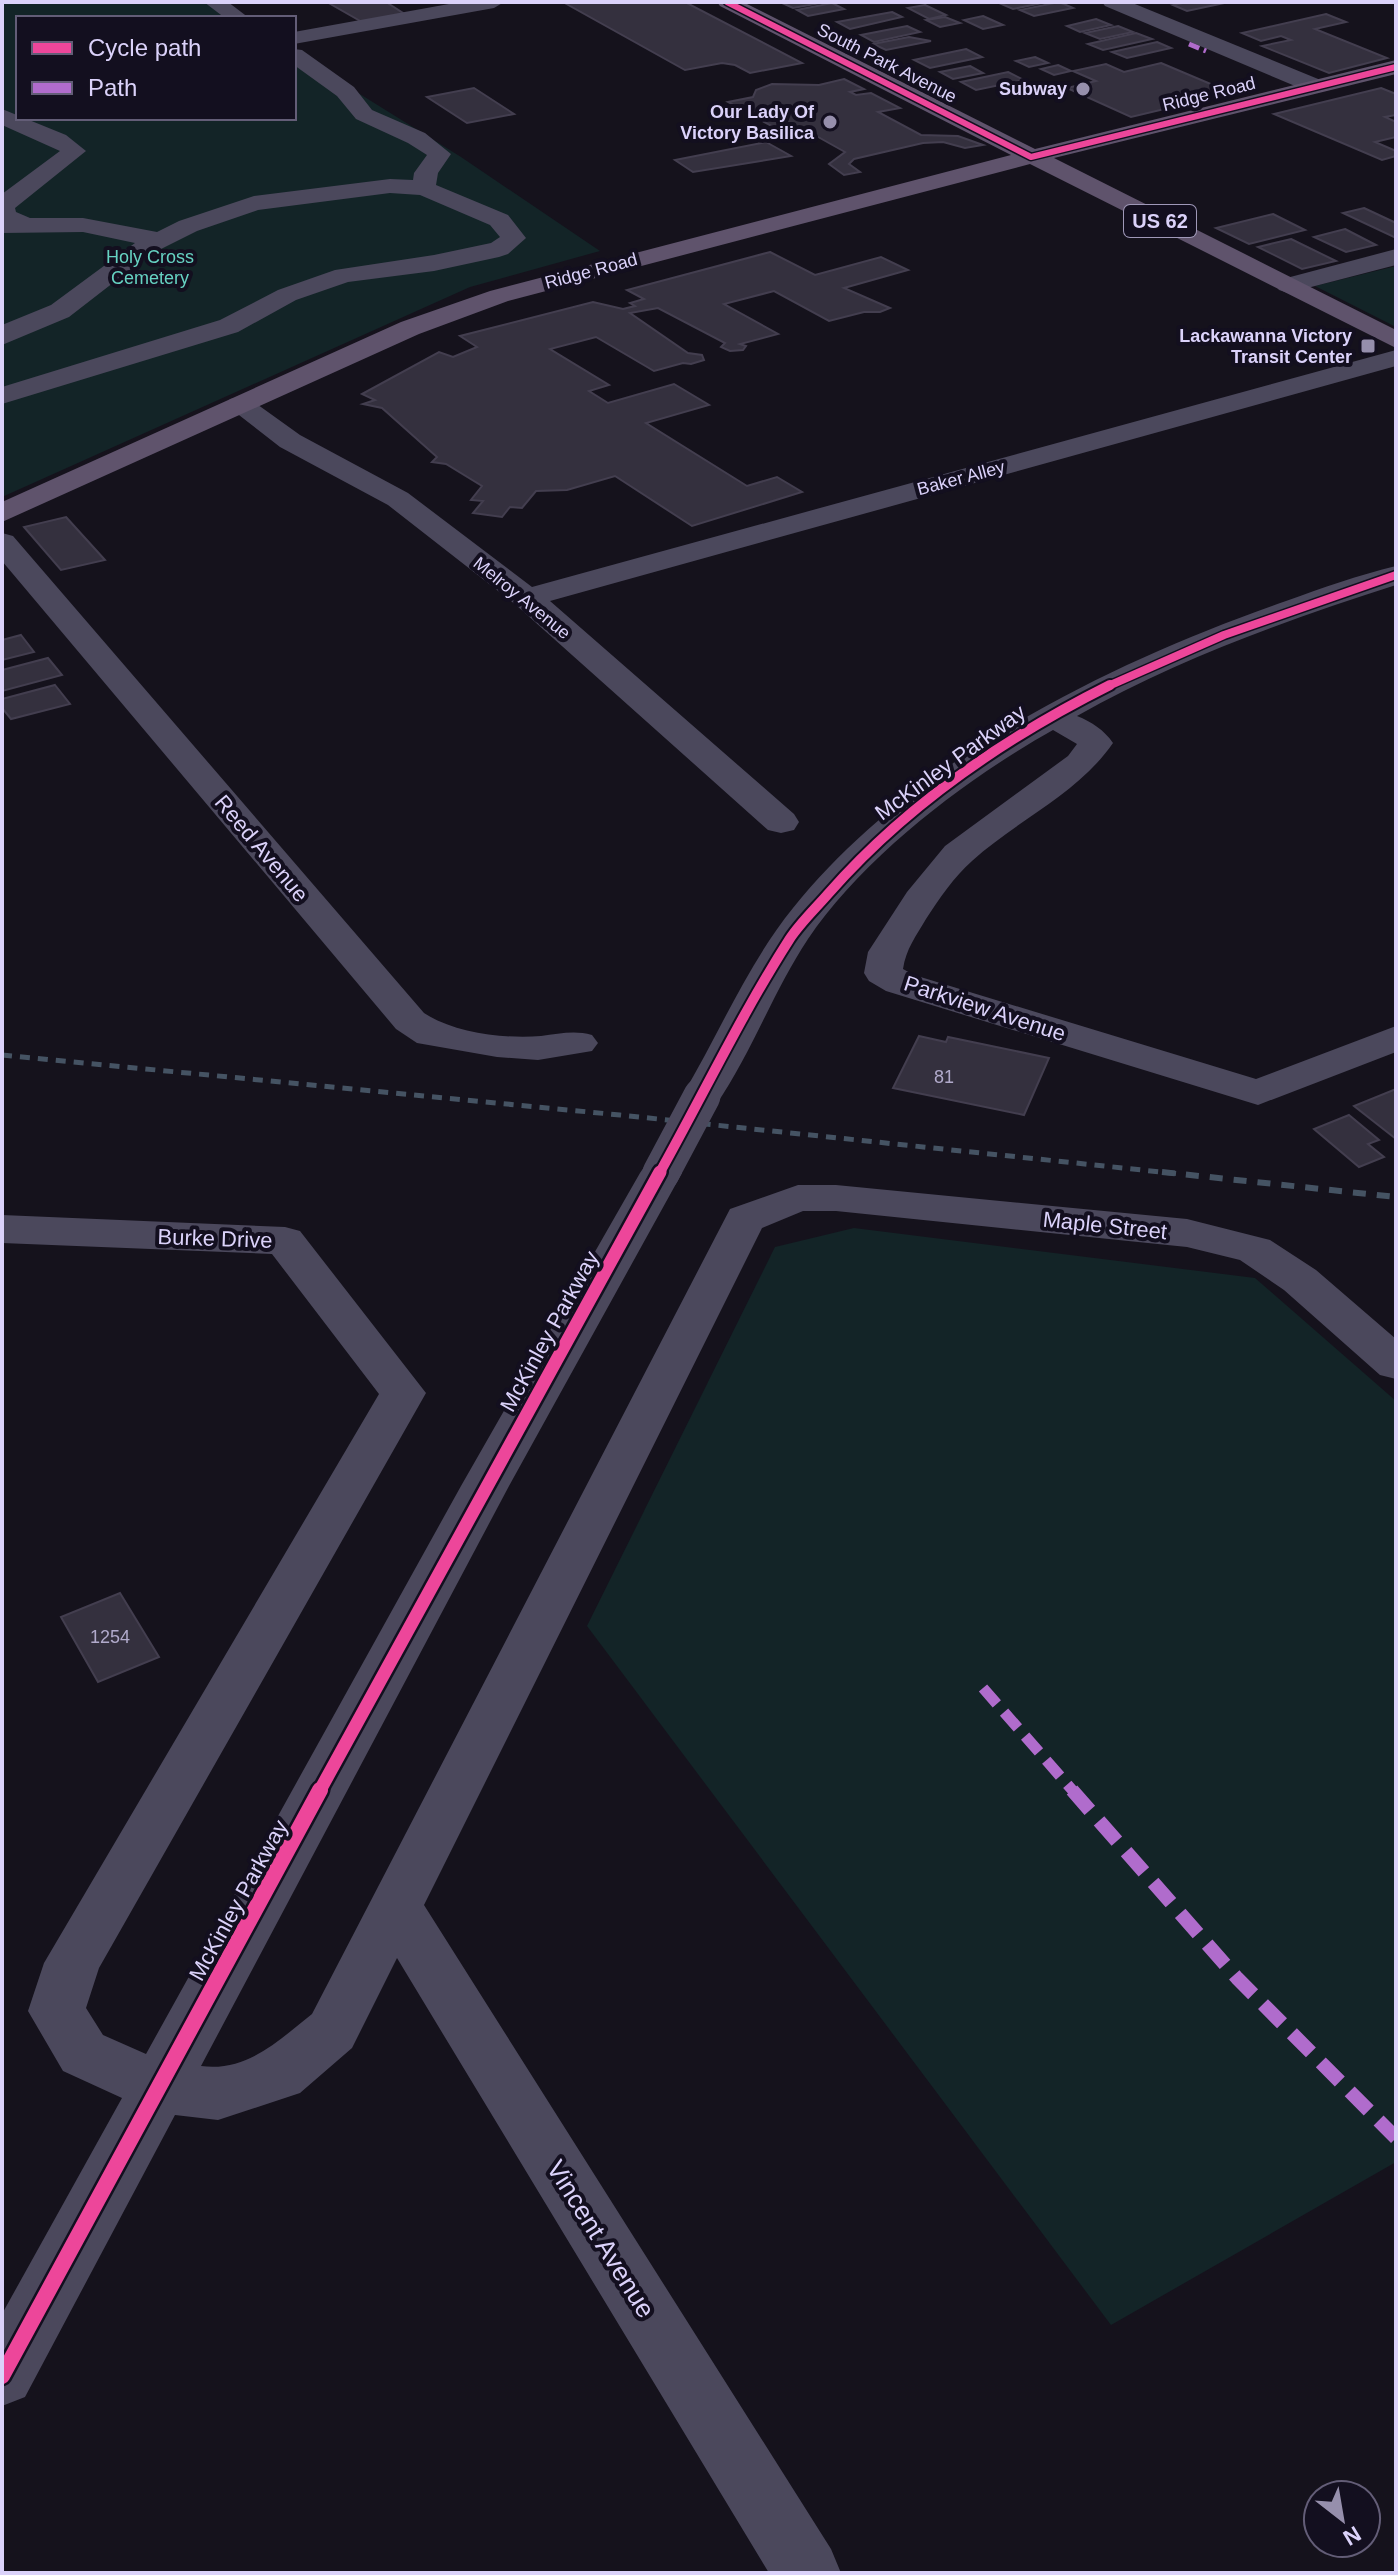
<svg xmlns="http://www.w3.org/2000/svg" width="1398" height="2575" font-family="Arial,sans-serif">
	<rect width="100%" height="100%" fill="#15121c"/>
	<!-- green -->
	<g fill="#132427">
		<path d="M2,2h211l26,16h-221v100h276v-65l167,104 139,94 -130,36 -468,210z"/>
		<path d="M1396,266v61l-81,-41z"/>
		<path d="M854,1228l401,50 141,123v761l-285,163 -524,-699 188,-379z"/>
	</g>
	<!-- building -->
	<g fill="#34303e" stroke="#433e4f" stroke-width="2">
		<path d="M327,2h59l20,13 -44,7z"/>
		<path d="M563,2h122l117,61 -52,10 -15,-8 -13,-2 -37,7z"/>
		<path d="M780,2h46l-33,6z"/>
		<path d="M1003,2h44l-34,7 -14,-6z"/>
		<path d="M1059,2l14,6 -39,8 -14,-6z"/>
		<path d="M1188,2h41l-42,9 -14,-6z"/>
		<path d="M832,3l12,6 -36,7 -11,-6z"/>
		<path d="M925,5l21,10 -17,4 -21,-11z"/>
		<path d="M892,12l10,5 -52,12 -13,-7z"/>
		<path d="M1326,14l20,8 -31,7 72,29 -58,15 -67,-27 29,-6 -10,-4 -20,5 -19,-8z"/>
		<path d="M983,16l20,9 -20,4 -19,-9z"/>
		<path d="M945,17l15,6 -20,4 -14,-7z"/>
		<path d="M1096,19l15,6 -31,7 -13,-6z"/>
		<path d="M907,26l13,6 -46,10 -13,-7z"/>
		<path d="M1118,26l15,6 -33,7 -15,-6z"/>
		<path d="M1136,33l16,6 -49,11 -15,-6z"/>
		<path d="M909,37l22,4 -45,9 -13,-6z"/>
		<path d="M1157,42l14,6 -44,10 -15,-6z"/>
		<path d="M966,49l16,8 -52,11 -16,-8z"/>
		<path d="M1035,57l13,6 -19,4 -13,-6z"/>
		<path d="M1161,63l71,30 -101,24 -64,-29 29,-7 -23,-10 33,-7 18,8z"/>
		<path d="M1058,65l13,6 -17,4 -13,-6z"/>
		<path d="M970,66l13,7 -30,6 -13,-7z"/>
		<path d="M1008,72l16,8 -48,10 -15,-8z"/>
		<path d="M844,79l20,10 -14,3 6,3 15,-2 29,15 -22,4 43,23 37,1 25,9 -18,3 -22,-6 -20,1 -69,16 -5,5 11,8 -16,3 -15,-11 16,-12 -43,-24 -19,4 -30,-16 16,-3 -6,-3 -15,3 -20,-11 25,-5 3,-7 16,-6 47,1z"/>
		<path d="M474,88l40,26 -47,9 -40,-26z"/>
		<path d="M1381,88l15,6v21l-11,2 11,5v15l-21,5 21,9v5l-14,4 -108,-46z"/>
		<path d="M766,142l25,14 -98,16 -18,-12z"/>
		<path d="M1364,208l32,15v15l-53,-25z"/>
		<path d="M1273,214l32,16 -56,14 -33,-16z"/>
		<path d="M1345,229l31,16 -30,7 -32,-15z"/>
		<path d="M1291,239l45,22 -34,8 -44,-22z"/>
		<path d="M770,252l45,23 66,-18 27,13 -64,18 46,20 -10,4h-16l-35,9 -55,-30 -50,13 54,30 -38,10 6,2 -3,4 -13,1 -9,-4 4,-4 -67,-35 -28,5 58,40 14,2 2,5 -13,4 -8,-1 -29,8 -58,-34 -46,12 59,36 -20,6 19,12 66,-19 35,21 -63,18 101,63 30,-9 25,15 -110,34 -77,-50 -48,14 -31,1 -14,17 -12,-1 -8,10 -29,-4 10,-12 -12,-1 11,-14 -36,-22 -14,-2 5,-5 -55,-49 -19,-4 12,-4 -13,-6 77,-42 14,5 24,-10 -17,-11 133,-34 30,7 12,-3 -5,-3 14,-4 -17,-9z"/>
		<path d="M66,517l39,43 -44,10 -37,-43z"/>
		<path d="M21,635l13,17 -32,8v-20z"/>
		<path d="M48,658l14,17 -60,16v-21z"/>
		<path d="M55,685l15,19 -59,15 -9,-11v-9z"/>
		<path d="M919,1036l27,6 2,-5 101,21 -25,57 -131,-27z"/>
		<path d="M1396,1089v50l-42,-33z"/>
		<path d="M1349,1115l30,25 -11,4 16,13 -25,10 -45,-38z"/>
		<path d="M120,1593l39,64 -61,25 -37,-65z"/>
	</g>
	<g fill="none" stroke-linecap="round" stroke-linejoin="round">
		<!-- minor -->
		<g fill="#4b485c" fill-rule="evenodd">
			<path d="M204,2h24l21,16h-24z"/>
			<path d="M460,2h44l-10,6 -200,36v-12z"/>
			<path d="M1102,2h28l193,79 3,5 -11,7 -8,-2 -202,-85z"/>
			<path d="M294,49l8,1 52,37 18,23 53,23 26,21 -13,19 -2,12 72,30 18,23 -18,16 -9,3 -65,14 -86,11 -52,18 -58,32 -236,72v-17l218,-67 58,-30 57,-20 99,-15 57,-12 9,-6 -10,-12 -70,-30 -30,-2 -132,17 -61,21 -48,24 -80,62 -67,28v-20l49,-20 84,-62 -52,-11 -81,1v-39l58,-43 -58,-26v-16l64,26 20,16 -71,57 1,4 14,6h53l74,14 22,-11 75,-25 136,-17 23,1 1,-7 13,-18 -19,-12 -52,-24 -19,-23 -43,-31z"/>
			<path d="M1396,249v16l-108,28 -9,-3 -4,-5 4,-5z"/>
			<path d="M1396,350v16l-846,235 244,213 5,8 -5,8 -13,3 -13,-3 -252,-225 -128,-100 -108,-58 -54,-42 4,-6 10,-2 10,2 50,36 108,58 124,94z"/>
			<path d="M2,533l11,3 411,477c30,20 81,26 117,23 18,-2 33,-6 51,-1l6,8 -6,8 -54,9 -41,-3 -80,-14 -21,-14 -394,-468z"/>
			<path d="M1396,566v19c-109,35 -218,74 -319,131 15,6 27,14 36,27 -35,51 -96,77 -141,118 -18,16 -33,38 -46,58 -10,17 -20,30 -23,50l11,6 342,104 140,-53v26l-138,53 -372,-114 -17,-10 -5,-8 4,-21 39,-60 38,-46 123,-90 9,-12 -24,-14c-87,49 -189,126 -245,209 -35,53 -56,113 -92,166l-14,3 -14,-3 -6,-9c37,-62 65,-131 111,-188 119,-148 317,-246 493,-307 36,-13 73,-26 110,-35z"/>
			<path d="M661,1160l15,4 6,9 -173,313 -308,580c46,6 77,-25 111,-52l418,-805 68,-24h38l351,34 83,21 46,30 80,69v40l-16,-4 -96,-85 -44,-30 -53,-13 -351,-36h-33l-41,17 -338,677 407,644 10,24h-72l-372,-615 -45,90 -52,45 -82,27 -43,-5 -150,282 -23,9v-92l120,-216 -59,-27 -35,-60 16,-48 335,-569 -107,-140 -270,-11v-28l283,12 15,4 126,162 -327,575 -13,40 17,27 43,19 315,-568 179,-313 6,-9z"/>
		</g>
		<!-- major -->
		<path fill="#5f536c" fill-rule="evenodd" d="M717,2h26l292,147 361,-89v14l-342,84 342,172v18l-366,-184 -522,137 -89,33 -417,188v-20l399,-180 89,-31 521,-136 -291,-149z"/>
		<!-- rail-far1 -->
		<path stroke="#455363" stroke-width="5" stroke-dasharray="10 8" stroke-linecap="butt" d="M2,1055l618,60 560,59"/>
		<!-- rail -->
		<path stroke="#455363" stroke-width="6" stroke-dasharray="13 11" stroke-linecap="butt" d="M1162,1172l234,25"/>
		<!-- minor-bridge -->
		<path stroke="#4b485c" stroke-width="37" d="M661,1173l41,-77"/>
		<!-- quiet-far2 -->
		<path stroke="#b06ccc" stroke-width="5" stroke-dasharray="11 5" stroke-linecap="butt" d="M1189,44l17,7"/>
		<!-- quiet-far1 -->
		<path stroke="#b06ccc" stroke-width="11" stroke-dasharray="21 11" stroke-linecap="butt" d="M983,1688l91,104"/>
		<!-- quiet -->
		<path stroke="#b06ccc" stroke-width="14" stroke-dasharray="27 14" stroke-linecap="butt" d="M1072,1790l165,188 159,160"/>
		<defs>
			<path id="cycleway-far4" d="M727,2l304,155 365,-90"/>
			<path id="cycleway-far3" d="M1106,687l118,-52 172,-60"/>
			<path id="cycleway-far2" d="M659,1174c43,-77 82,-159 130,-234 10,-16 26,-31 39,-46 78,-89 176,-156 282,-209"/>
			<path id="cycleway-far1" d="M319,1792l341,-620"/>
			<path id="cycleway" d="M2,2376l318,-586"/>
		</defs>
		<!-- cycleway-far4 casing -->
		<use href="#cycleway-far4" stroke="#130f1f" stroke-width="9"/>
		<!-- cycleway-far3 casing -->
		<use href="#cycleway-far3" stroke="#130f1f" stroke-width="11"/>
		<!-- cycleway-far2 casing -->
		<use href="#cycleway-far2" stroke="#130f1f" stroke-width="14"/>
		<!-- cycleway-far1 casing -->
		<use href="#cycleway-far1" stroke="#130f1f" stroke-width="18"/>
		<!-- cycleway casing -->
		<use href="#cycleway" stroke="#130f1f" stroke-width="21"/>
		<!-- cycleway-far4 -->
		<use href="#cycleway-far4" stroke="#ed469a" stroke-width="6"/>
		<!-- cycleway-far3 -->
		<use href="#cycleway-far3" stroke="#ed469a" stroke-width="8"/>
		<!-- cycleway-far2 -->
		<use href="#cycleway-far2" stroke="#ed469a" stroke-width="10"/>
		<!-- cycleway-far1 -->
		<use href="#cycleway-far1" stroke="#ed469a" stroke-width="13"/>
		<!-- cycleway -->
		<use href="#cycleway" stroke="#ed469a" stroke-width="16"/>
	</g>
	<!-- markers -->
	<g fill="#968fac" stroke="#130f1f" stroke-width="3">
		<circle cx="1083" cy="89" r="8"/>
		<circle cx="830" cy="122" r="8"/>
		<rect x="1360" y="338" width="16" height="16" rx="4"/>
	</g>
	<g text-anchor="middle" stroke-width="8" stroke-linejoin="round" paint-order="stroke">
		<!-- far-street labels -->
		<g font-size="18" fill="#dbd2fa" stroke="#130f1f">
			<text transform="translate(887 63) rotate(27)" y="6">South Park Avenue</text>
			<text transform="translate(1209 94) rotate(-14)" y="6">Ridge Road</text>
			<text transform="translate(591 271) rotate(-15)" y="6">Ridge Road</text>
			<text transform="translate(961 478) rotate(-15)" y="6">Baker Alley</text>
			<text transform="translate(522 598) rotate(39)" y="6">Melroy Avenue</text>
		</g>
		<!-- far-poi labels -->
		<g font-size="18" font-weight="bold" fill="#dbd2fa" stroke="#130f1f" text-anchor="end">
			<text x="1067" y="95">Subway</text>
			<text x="814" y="118">Our Lady Of<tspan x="814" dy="21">Victory Basilica</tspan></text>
			<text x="1352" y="342">Lackawanna Victory<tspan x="1352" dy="21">Transit Center</tspan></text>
		</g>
		<!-- far-park labels -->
		<g font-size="18" fill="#66d2c2" stroke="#130f1f">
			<text x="150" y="263">Holy Cross<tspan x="150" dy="21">Cemetery</tspan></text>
		</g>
		<!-- number labels -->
		<g font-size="18" fill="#b1aacb">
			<text x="944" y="1083">81</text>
			<text x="110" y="1643">1254</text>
		</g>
		<!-- shield labels -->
		<rect fill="#130f1f" stroke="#9f98b8" stroke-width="2" x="1124" y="205" width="72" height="32" rx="6"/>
		<g font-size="20" font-weight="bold" fill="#dbd2fa">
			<text x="1160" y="228">US 62</text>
		</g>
		<!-- street labels -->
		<g font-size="22" fill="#dbd2fa" stroke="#130f1f">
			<text transform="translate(950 762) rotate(-36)" y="8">McKinley Parkway</text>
			<text transform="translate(262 848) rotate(50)" y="8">Reed Avenue</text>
			<text transform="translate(985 1008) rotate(18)" y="8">Parkview Avenue</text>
			<text transform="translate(1105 1225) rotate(6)" y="8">Maple Street</text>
			<text transform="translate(215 1238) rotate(2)" y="8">Burke Drive</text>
			<text transform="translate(549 1331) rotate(-61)" y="8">McKinley Parkway</text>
			<text transform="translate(238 1900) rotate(-61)" y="8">McKinley Parkway</text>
		</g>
		<!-- near-street labels -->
		<g font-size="26" fill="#dbd2fa" stroke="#130f1f">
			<text transform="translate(601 2239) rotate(58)" y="9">Vincent Avenue</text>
		</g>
	</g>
	<!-- border -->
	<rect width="1398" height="2575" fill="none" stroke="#dbd2fa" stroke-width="8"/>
	<!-- legend -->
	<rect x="16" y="16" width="280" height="104" fill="#130f1f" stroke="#635d77" stroke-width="2"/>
	<rect x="32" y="42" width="40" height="12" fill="#ed469a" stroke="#635d77" stroke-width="2"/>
	<text x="88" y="56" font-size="24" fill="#dbd2fa">Cycle path</text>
	<rect x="32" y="82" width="40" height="12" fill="#b06ccc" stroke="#635d77" stroke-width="2"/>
	<text x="88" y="96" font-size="24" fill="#dbd2fa">Path</text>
	<!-- north arrow -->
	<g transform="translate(1342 2519) rotate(149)"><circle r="38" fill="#130f1f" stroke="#635d77" stroke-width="2"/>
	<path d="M0-6L14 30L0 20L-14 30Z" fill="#968fac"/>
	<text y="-12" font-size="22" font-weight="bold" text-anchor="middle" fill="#dbd2fa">N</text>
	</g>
</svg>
